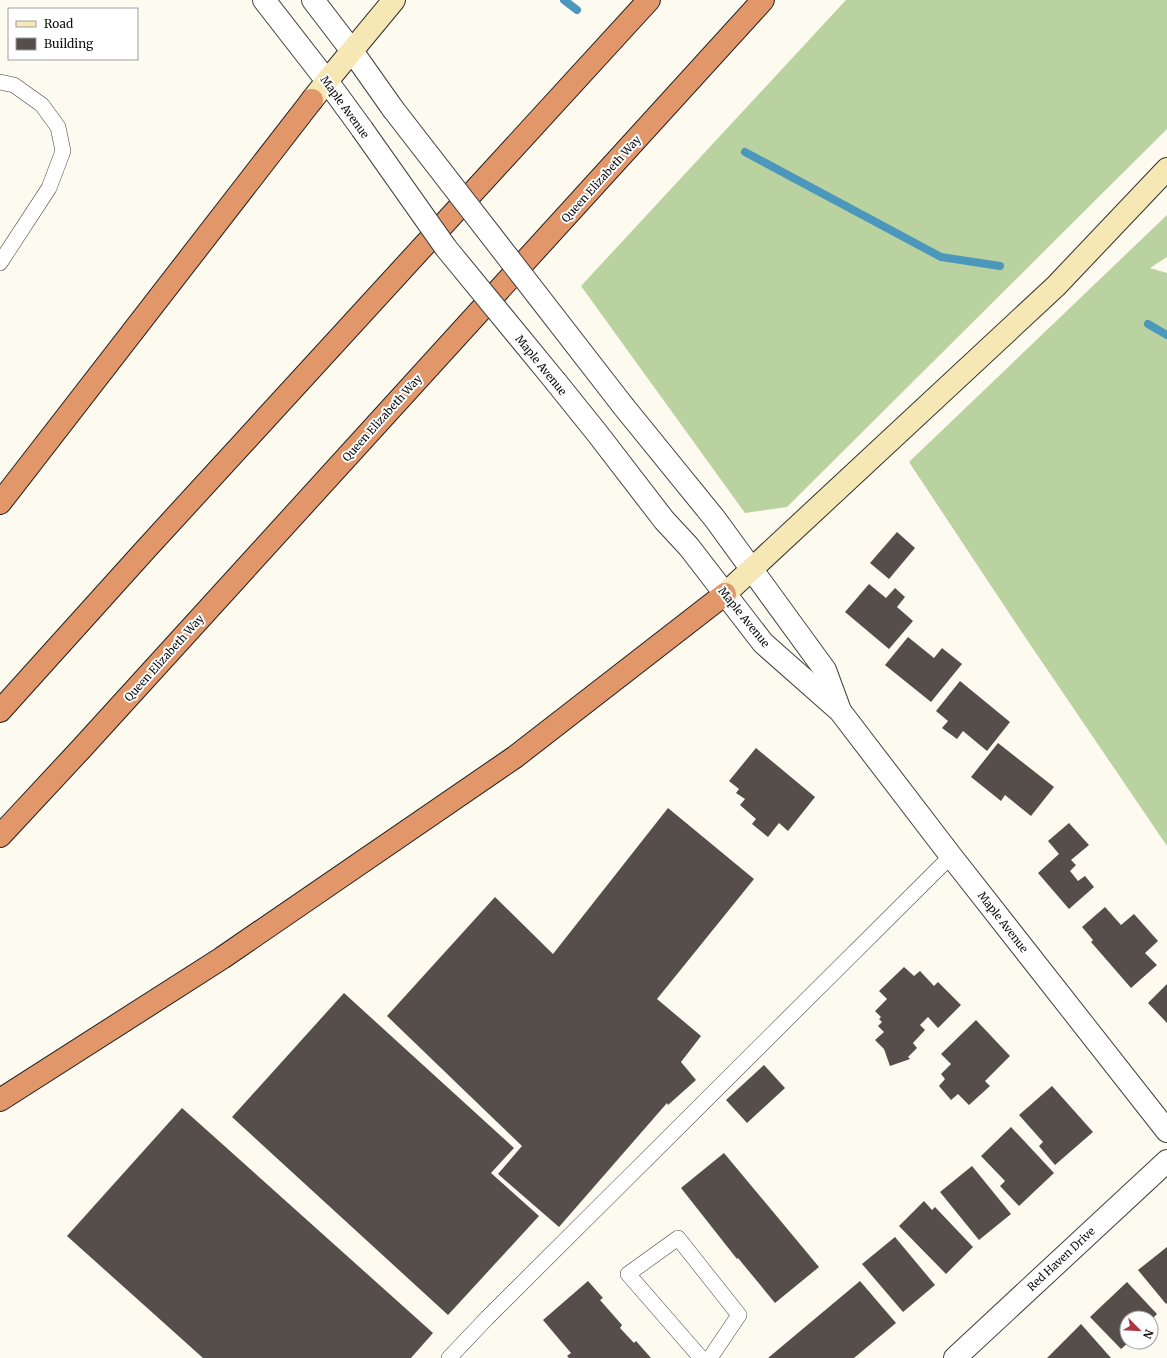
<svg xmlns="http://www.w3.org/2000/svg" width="1167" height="1358" font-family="Merriweather,serif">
	<rect width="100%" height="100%" fill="#fdfaf0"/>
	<!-- forest -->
	<g fill="#bad29f">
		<path d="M846,0h321v129l-380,378 -42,6 -164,-227z"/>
		<path d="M1167,215v42l-17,11 17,5v573l-146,-215 -112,-169z"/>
	</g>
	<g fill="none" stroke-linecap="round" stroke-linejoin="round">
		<!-- stream -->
		<g stroke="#4c98bc" stroke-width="8">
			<path d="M564,0l13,10"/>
			<path d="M745,152l196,105 59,9"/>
			<path d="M1148,324l19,11"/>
		</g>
	</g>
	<!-- building -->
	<g fill="#554e4b">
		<path d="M897,532l18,16 -26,31 -19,-16z"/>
		<path d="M869,584l17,14 9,-10 10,9 -8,10 16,14 -24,28 -44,-37z"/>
		<path d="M908,637l26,21 8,-10 20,16 -31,38 -46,-37z"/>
		<path d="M960,681l50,41 -23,29 -24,-20 -6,8 -15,-11 6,-7 -12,-10z"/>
		<path d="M998,743l56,44 -23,29 -26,-21 -4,6 -30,-24z"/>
		<path d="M756,748l59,49 -27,34 -9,-8 -11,14 -16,-13 4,-5 -16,-14 5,-6 -9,-6 3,-4 -10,-8z"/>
		<path d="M668,808l86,71 -97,120 44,37 -20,26 15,18 -28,25 -1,-2 -108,124 -61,-53 24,-28 -135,-130 108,-119 58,57z"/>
		<path d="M1069,823l20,22 -18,15 5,5 -6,6 8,10 7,-5 9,11 -25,22 -31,-36 21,-19 -11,-13z"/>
		<path d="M1105,907l16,18 13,-11 24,27 -13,12 12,12 -26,23 -40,-46 2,-2 -11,-13z"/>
		<path d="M904,967l10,9 6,-5 14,15 4,-4 23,23 -23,23 -10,-11 -8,8 5,5 -12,13 4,5 -9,9 2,2 -20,7 -6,-17 -9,-9 9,-8 -6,-6 4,-4 -3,-3 2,-2 -6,-6 12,-12 -8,-8z"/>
		<path d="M1167,984v39l-19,-20z"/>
		<path d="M344,993l170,155 -23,25 48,43 -91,99 -216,-198z"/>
		<path d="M976,1020l34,36 -25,25 5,5 -21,19 -11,-11 -7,6 -12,-14 6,-7 -4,-5 10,-10 -10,-10z"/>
		<path d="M764,1065l21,23 -38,35 -21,-23z"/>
		<path d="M1052,1086l41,46 -38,33 -16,-19 4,-4 -24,-27z"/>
		<path d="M182,1108l251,225 -22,25h-208l-136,-122z"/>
		<path d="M1011,1127l43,46 -35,33 -19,-20 5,-5 -24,-25z"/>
		<path d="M724,1153l95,114 -44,36 -37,-45 -1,1 -56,-71z"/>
		<path d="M972,1166l39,48 -32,26 -39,-48z"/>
		<path d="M924,1201l8,9 3,-3 38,40 -27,27 -47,-48z"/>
		<path d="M895,1237l40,48 -32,27 -41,-48z"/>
		<path d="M1167,1247v56l-1,1 -28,-34z"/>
		<path d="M588,1281l15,17 -3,2 22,25 -2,3 14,15 2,-2 15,17h-82l-2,-2 4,-3 -28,-33z"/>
		<path d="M860,1281l36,42 -42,35h-86z"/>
		<path d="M1127,1282l30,32 -6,6v-2h-24v24h2l-8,7 -31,-32z"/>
		<path d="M1081,1324l30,34h-64z"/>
	</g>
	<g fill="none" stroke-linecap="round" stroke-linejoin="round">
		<defs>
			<g id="service">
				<path d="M0,82l14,3 28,20 16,22 5,24 -14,37 -49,75"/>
				<path d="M449,1358l38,-40 464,-462"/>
				<path d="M701,1358l-73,-84 50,-36 61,77 -29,43"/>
			</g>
			<path id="minor" d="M955,1358l212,-197"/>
			<g id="tertiary">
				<path d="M264,0l63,81 35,48"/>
				<path d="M313,0l39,51 41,58"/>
				<path d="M556,382l41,51 67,87 25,27 74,96 77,68 111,145 216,275"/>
				<path d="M624,407l91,112 110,151 14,38"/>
			</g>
			<g id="secondary">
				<path d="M312,100l15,-19 67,-81"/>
				<path d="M725,594l331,-308 111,-117"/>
			</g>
			<g id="motorway">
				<path d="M0,503l312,-403"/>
				<path d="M0,711l146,-162 503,-549"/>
				<path d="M0,836l81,-87 682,-749"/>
				<path d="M0,1100l222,-142 293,-201 210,-163"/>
			</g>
		</defs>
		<!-- service casing -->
		<use href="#service" stroke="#414141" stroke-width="16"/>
		<!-- minor casing -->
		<use href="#minor" stroke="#414141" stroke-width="24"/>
		<!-- tertiary casing -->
		<use href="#tertiary" stroke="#414141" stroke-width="24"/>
		<!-- secondary casing -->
		<use href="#secondary" stroke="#303030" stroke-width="24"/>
		<!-- motorway casing -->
		<use href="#motorway" stroke="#1f1f1f" stroke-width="24"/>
		<!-- service -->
		<use href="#service" stroke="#fff" stroke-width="15"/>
		<!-- minor -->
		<use href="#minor" stroke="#fff" stroke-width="22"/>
		<!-- tertiary -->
		<use href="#tertiary" stroke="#fff" stroke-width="22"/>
		<!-- secondary -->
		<use href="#secondary" stroke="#f5e8b4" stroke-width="22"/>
		<!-- motorway -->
		<use href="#motorway" stroke="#e1976a" stroke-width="22"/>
		<defs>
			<g id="tertiary-bridge">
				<path d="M393,109l231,298"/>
				<path d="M362,129l84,119 110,134"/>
			</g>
		</defs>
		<!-- tertiary-bridge casing -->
		<use href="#tertiary-bridge" stroke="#414141" stroke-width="24" stroke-linecap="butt"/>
		<!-- tertiary-bridge -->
		<use href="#tertiary-bridge" stroke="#fff" stroke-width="22"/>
	</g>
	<g text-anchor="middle" stroke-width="4" stroke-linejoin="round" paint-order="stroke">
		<!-- street labels -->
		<g font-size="11" fill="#0e0e0e" stroke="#fff">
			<text transform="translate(345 107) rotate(54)" y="4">Maple Avenue</text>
			<text transform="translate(601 179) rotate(-48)" y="4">Queen Elizabeth Way</text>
			<text transform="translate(541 365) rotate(51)" y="4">Maple Avenue</text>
			<text transform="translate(382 418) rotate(-48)" y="4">Queen Elizabeth Way</text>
			<text transform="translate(744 617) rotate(51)" y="4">Maple Avenue</text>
			<text transform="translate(164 658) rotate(-48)" y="4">Queen Elizabeth Way</text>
			<text transform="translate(1003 922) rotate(52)" y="4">Maple Avenue</text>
			<text transform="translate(1061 1259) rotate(-43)" y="4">Red Haven Drive</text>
		</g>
	</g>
	<!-- legend -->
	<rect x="8" y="8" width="130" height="52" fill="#ffffff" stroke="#9f9f9f"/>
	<rect x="16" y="21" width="20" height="6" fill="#f5e8b4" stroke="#9f9f9f"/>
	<text x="44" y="28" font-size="12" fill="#0e0e0e">Road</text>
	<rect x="16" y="38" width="20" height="12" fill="#554e4b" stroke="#9f9f9f"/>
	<text x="44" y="48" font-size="12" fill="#0e0e0e">Building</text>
	<!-- north arrow -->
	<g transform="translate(1139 1330) rotate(114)"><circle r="19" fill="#ffffff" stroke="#9f9f9f"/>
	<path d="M0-3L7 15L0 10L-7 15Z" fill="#ac3846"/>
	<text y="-6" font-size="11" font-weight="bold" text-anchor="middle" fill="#0e0e0e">N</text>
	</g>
</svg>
